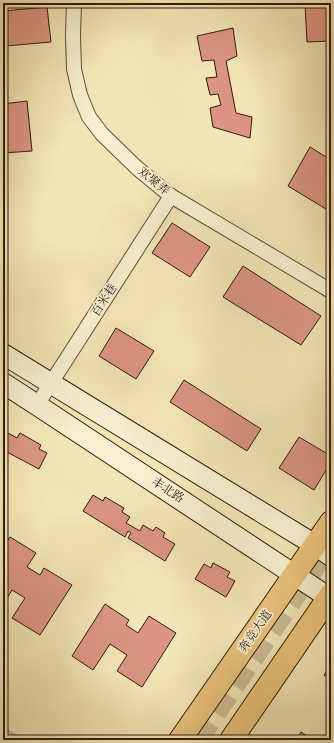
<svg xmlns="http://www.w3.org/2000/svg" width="334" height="743" font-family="'Libre Bodoni','Noto Serif SC',serif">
	<rect width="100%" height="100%" fill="#f3e6b6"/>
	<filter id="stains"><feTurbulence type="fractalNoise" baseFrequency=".005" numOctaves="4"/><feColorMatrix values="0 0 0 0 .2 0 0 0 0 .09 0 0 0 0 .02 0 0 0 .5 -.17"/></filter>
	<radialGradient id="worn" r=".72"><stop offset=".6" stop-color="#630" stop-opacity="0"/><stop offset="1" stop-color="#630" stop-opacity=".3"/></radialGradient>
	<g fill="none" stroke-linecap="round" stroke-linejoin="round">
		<!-- canal -->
		<path stroke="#9dbeb6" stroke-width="12" d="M3,733l11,7"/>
	</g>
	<!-- building -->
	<g fill="#dc9584" stroke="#2f1b0a">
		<path d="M330,4l1,37 -24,1 -2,-37z"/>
		<path d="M47,7l4,35 -45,4 -3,-35z"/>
		<path d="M233,28l4,28 -11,5 10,52 16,4 -2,21 -37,-11 -3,-19 11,-3 -3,-11 -8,1 -4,-17 11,-1 -3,-17 -12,1 -5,-25z"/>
		<path d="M27,101l5,50 -29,2v-49z"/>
		<path d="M310,147l21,13v4l-5,11 5,3v34l-43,-26z"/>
		<path d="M172,223l38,24 -20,30 -38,-24z"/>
		<path d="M243,266l78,50 -20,29 -78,-48z"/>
		<path d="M116,328l38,23 -18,28 -37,-23z"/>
		<path d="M184,380l77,49 -14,22 -77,-49z"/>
		<path d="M8,433l9,5 3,-5 21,12 -2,4 8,4 -8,16 -36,-19v-8z"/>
		<path d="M299,437l32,19v6l-17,28 -35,-22z"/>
		<path d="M93,495l10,6 2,-4 19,11 -2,4 8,5 -4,6 14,8 3,-6 10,6 3,-4 9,6 -2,4 12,7 -10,17 -37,-23 3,-5 -3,-2 -3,6 -42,-26z"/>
		<path d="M10,537l26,16 -9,14 13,8 4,-7 28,17 -32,50 -28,-17 13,-20 -13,-8 -9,15v-57z"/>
		<path d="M213,563l17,9 -3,5 8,4 -9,16 -31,-18 9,-15 7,4z"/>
		<path d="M105,604l24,16 -3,5 12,8 11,-17 27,17 -34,54 -25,-16 10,-16 -17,-11 -17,26 -21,-14z"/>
		<path d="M331,664v15l-7,-4z"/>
		<path d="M301,732l12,8h-16z"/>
	</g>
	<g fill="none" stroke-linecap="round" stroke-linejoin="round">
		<!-- primary-tunnel -->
		<g stroke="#ccbd94" stroke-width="22" stroke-dasharray="22 11" stroke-linecap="butt">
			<path d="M311,599l20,-29"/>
			<path d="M197,740l134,-198"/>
		</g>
		<defs>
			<g id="minor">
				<path d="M74,3l-1,32 1,34 6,26 9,22 13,17 35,34 34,28 160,95"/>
				<path d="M37,405l134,-209"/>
			</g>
			<g id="secondary">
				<path d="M3,354l312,191 16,11"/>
				<path d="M3,383l34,22 294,194"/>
			</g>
			<g id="primary">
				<path d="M180,740l151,-218"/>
				<path d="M231,740l100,-146"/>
			</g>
		</defs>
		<!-- minor casing -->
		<use href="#minor" stroke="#604e35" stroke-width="16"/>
		<!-- secondary casing -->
		<use href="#secondary" stroke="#2f1b0a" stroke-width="22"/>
		<!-- primary casing -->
		<use href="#primary" stroke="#2f1b0a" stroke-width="24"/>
		<!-- minor -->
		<use href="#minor" stroke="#f7efd0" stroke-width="14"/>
		<!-- secondary -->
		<use href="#secondary" stroke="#f7efd0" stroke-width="20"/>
		<!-- primary -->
		<use href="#primary" stroke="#eac37b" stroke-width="22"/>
	</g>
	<g text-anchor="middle" stroke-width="3.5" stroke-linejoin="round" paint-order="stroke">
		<!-- street labels -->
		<g font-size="12" fill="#2f1b0a" stroke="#f7efd0">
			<text transform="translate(154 181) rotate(39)" y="4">欢聚弄</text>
			<text transform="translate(104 300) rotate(-57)" y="4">百米巷</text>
			<text transform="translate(168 490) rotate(33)" y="4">丰北路</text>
			<text transform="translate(255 631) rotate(-55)" y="4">奔竞大道</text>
		</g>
	</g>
	<!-- margin -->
	<rect width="334" height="743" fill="none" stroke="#f3e6b6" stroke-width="16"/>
	<rect x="4" y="4" width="326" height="735" fill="none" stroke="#2f1b0a" stroke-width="2"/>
	<rect x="8" y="8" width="318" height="727" fill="none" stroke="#2f1b0a"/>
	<rect width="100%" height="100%" filter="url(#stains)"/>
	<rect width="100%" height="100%" fill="url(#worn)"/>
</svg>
